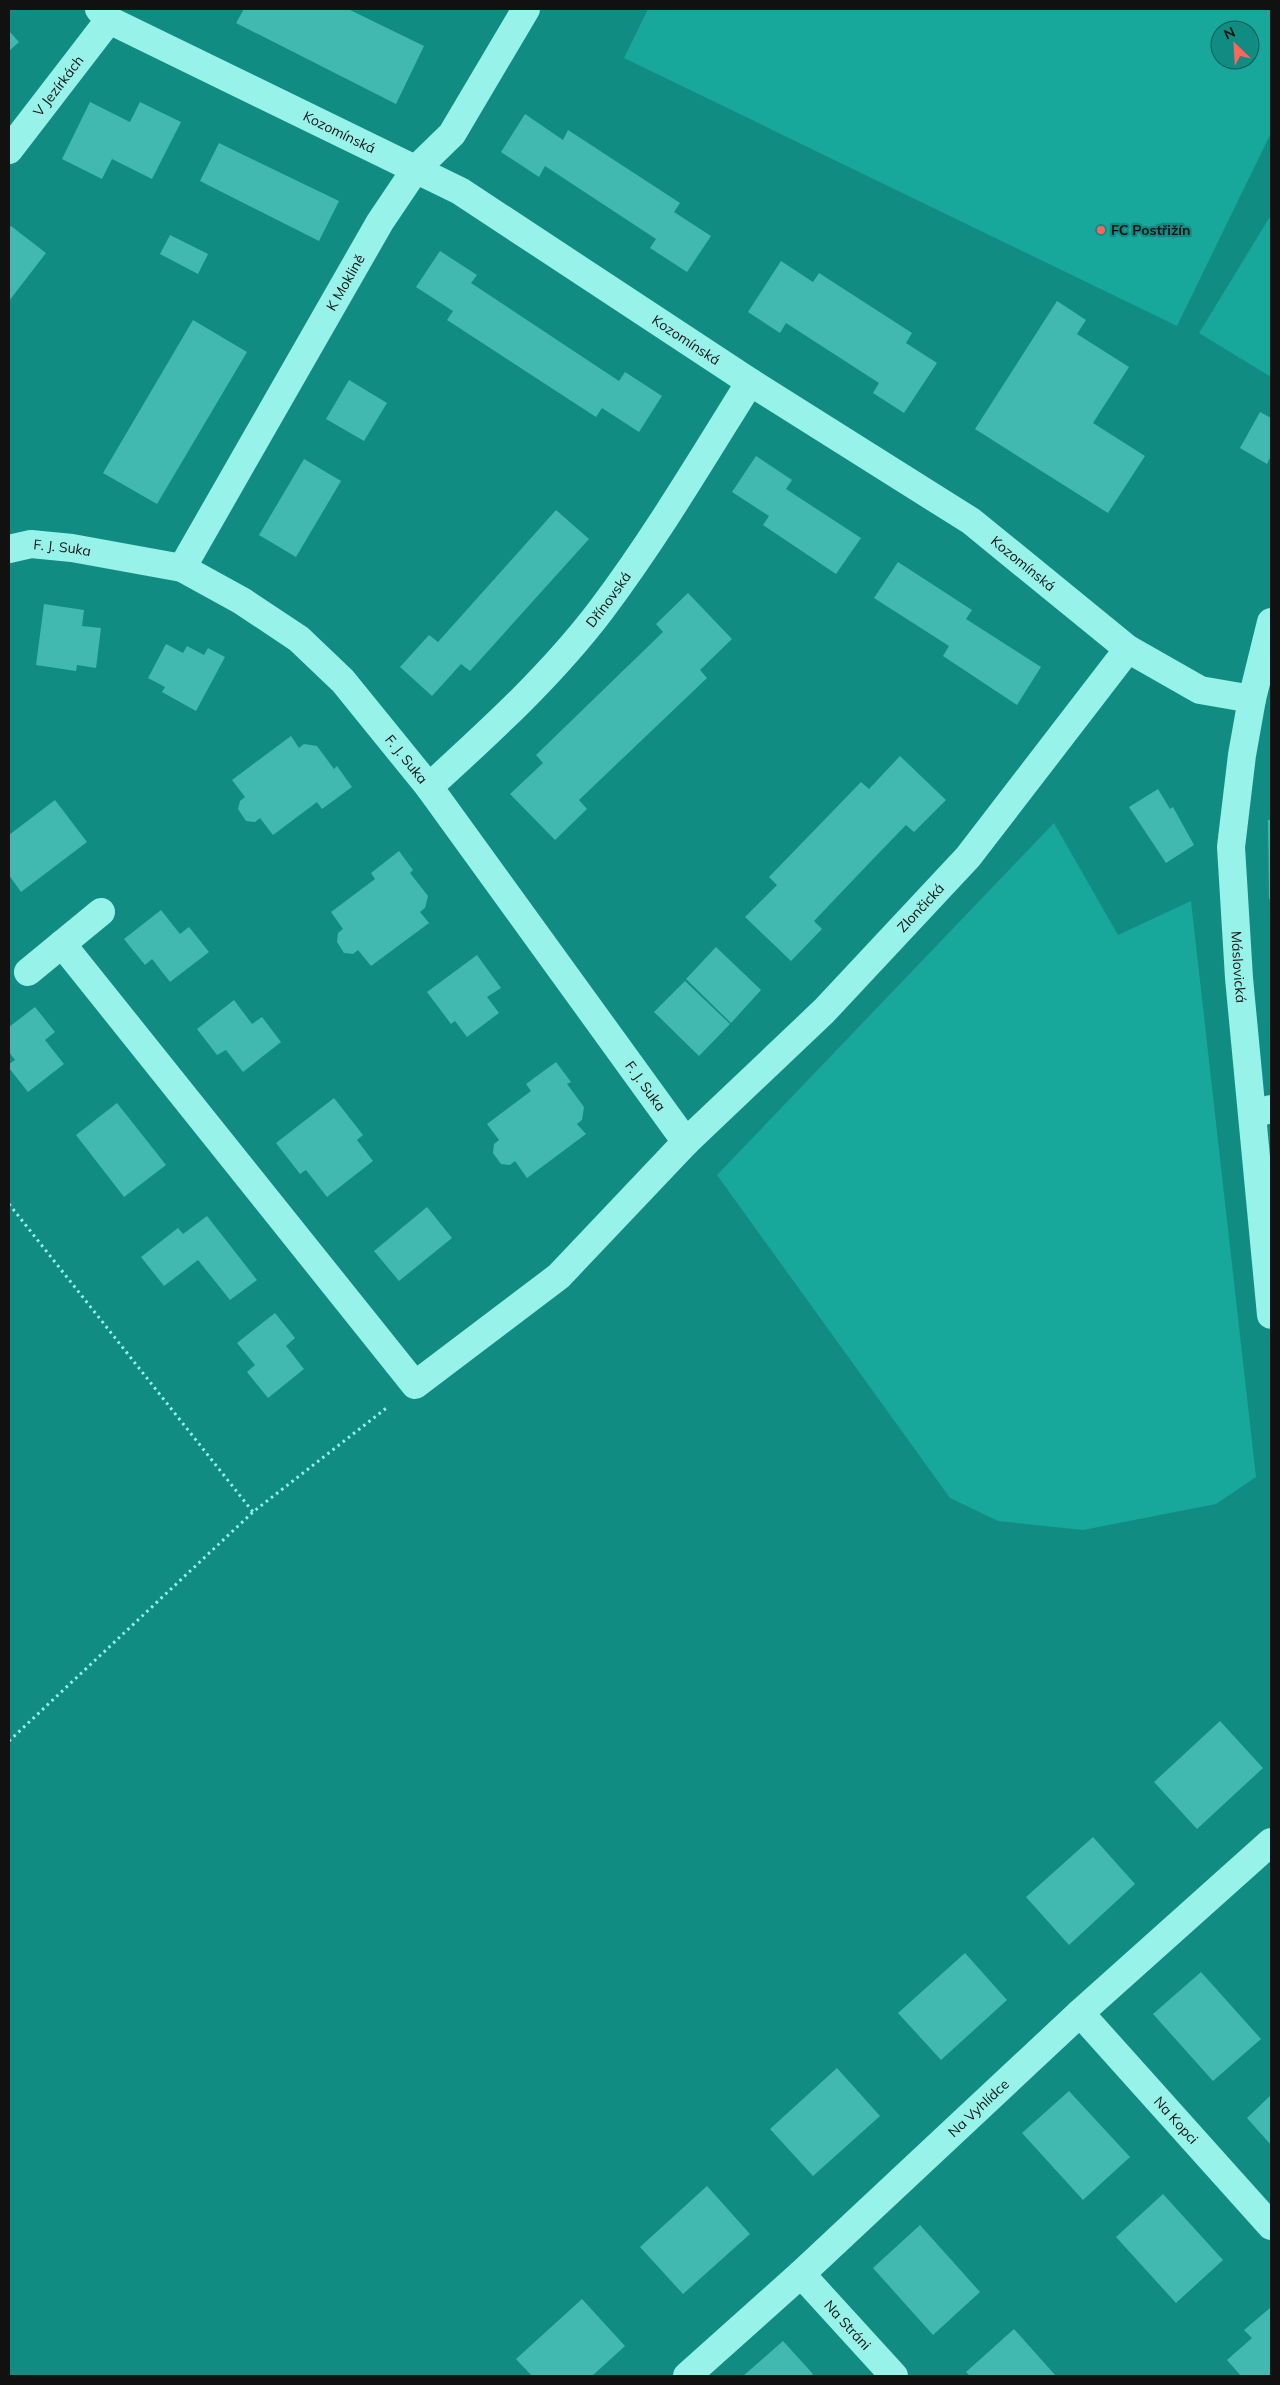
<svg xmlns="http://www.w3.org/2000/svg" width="1280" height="2385" font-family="Mulish,sans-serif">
	<rect width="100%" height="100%" fill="#108c83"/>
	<!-- green -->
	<g fill="#17a79b" fill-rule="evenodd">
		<path d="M648,9h623v124l-94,193 -553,-268zM1220,30h30v30h-30z"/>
		<path d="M1271,215v162l-72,-44z"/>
		<path d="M1054,823l64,112 73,-34 65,576 -40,27 -133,26 -85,-9 -48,-23 -233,-323z"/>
	</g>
	<!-- building -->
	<g fill="#41b9b0">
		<path d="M244,9h104l76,37 -28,58 -160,-81z"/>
		<path d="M9,31l10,11 -10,9z"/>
		<path d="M90,102l40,20 10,-20 41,20 -29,57 -40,-20 -10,20 -40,-20z"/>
		<path d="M525,114l38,26 5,-10 112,73 -6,9 37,24 -24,36 -37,-24 6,-9 -111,-73 -6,11 -38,-25z"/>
		<path d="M219,143l120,58 -20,40 -119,-60z"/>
		<path d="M11,226l35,27 -37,48v-73z"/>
		<path d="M170,235l38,19 -10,20 -38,-20z"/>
		<path d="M440,251l37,24 -6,8 148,98 6,-9 37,24 -23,36 -37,-24 -6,9 -149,-97 6,-9 -37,-24z"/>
		<path d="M781,261l32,21 6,-9 93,60 -6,10 31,20 -33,50 -31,-20 6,-10 -93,-60 -6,10 -32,-21z"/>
		<path d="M1057,301l29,19 -9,14 52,33 -36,56 52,33 -37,57 -133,-84z"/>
		<path d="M193,320l54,32 -90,152 -54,-31z"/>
		<path d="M349,380l38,23 -23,38 -38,-22z"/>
		<path d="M1260,412l11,6v38l-4,8 -27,-16z"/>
		<path d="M756,456l36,24 -6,9 75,49 -25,36 -73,-49 6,-9 -37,-24z"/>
		<path d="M304,459l37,22 -45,76 -37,-22z"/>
		<path d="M556,510l33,29 -119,132 -9,-7 -29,32 -32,-29 29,-32 9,7z"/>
		<path d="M898,562l74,48 -6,9 75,48 -24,38 -74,-49 6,-10 -75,-48z"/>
		<path d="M688,593l44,46 -32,31 7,8 -128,122 8,9 -32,31 -45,-46 33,-31 -7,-8 127,-123 -7,-8z"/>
		<path d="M44,604l40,6 -2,16 19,2 -5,40 -19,-3 -1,6 -40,-6z"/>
		<path d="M166,644l17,9 4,-7 17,9 4,-7 17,9 -29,54 -34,-19 3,-5 -17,-9z"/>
		<path d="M291,736l8,12 5,-4 13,2 17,23 3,-3 15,21 -30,22 -5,-7 -44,33 -13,-17 -5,4 -9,-1 -8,-12 2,-8 5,-4 -13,-17z"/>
		<path d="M900,756l46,44 -32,32 -8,-7 -31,32 -61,64 8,8 -31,32 -46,-44 32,-32 -8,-8 61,-63 31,-32 8,7z"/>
		<path d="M1158,789l12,20 3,-2 21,38 -28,18 -37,-56z"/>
		<path d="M55,800l32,42 -66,50 -12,-17v-40z"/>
		<path d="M1268,820h3v79h-2z"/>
		<path d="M399,851l14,19 -3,3 18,23 -3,12 -5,4 9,11 -58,43 -13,-16 -5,4 -9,-1 -7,-11 1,-9 5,-4 -12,-17 44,-33 -4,-6z"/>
		<path d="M161,910l19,24 9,-7 20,25 -39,30 -18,-23 -7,6 -21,-26z"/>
		<path d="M716,947l45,43 -30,33 -45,-44z"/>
		<path d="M477,955l24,33 -14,9 12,16 -32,24 -12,-16 -4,3 -24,-32z"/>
		<path d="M685,981l45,43 -31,32 -45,-44z"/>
		<path d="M234,1000l18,24 10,-7 19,25 -38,30 -17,-22 -9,5 -20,-26z"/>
		<path d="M35,1007l20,25 -10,8 19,24 -36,28 -19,-24v-4l6,-4 -6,-8v-25z"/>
		<path d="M556,1062l15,20 -4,2 17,23 -2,13 -5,4 9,10 -59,44 -12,-17 -5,4 -9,-1 -8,-11 1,-9 5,-4 -12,-16 44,-33 -5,-7z"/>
		<path d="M334,1098l29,37 -6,5 16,21 -46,36 -21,-27 -6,4 -24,-31z"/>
		<path d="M117,1103l49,62 -42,32 -48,-62z"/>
		<path d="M427,1207l25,31 -53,43 -25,-30z"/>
		<path d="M207,1216l50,64 -27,20 -32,-40 -34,26 -23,-29 37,-29 5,6z"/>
		<path d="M275,1313l20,25 -9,8 18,23 -36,29 -21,-26 8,-7 -18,-22z"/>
		<path d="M1220,1721l43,47 -66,61 -43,-47z"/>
		<path d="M1093,1837l42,47 -66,61 -43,-48z"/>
		<path d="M965,1953l42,47 -66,60 -43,-47z"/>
		<path d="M1201,1972l60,67 -48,42 -60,-67z"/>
		<path d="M837,2068l43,48 -67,60 -43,-47z"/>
		<path d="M1069,2091l61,66 -47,43 -61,-67z"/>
		<path d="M1271,2095v50l-24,-27z"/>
		<path d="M707,2186l43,48 -67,60 -43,-47z"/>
		<path d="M1163,2194l60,66 -47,43 -60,-66z"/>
		<path d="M920,2225l60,67 -47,43 -60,-67z"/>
		<path d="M582,2299l43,47 -33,30h-60l-16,-17z"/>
		<path d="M1270,2308l1,68h-30l-14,-16 25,-22 -8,-8z"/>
		<path d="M1014,2329l42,47h-86l-4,-4z"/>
		<path d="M783,2341l30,33 -3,2h-67z"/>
	</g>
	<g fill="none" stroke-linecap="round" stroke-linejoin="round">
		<!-- path -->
		<g stroke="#97f2ea" stroke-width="3" stroke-dasharray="2.5 4" stroke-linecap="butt">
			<path d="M9,1204l244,308"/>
			<path d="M9,1741l244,-229 136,-106"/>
		</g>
		<!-- minor -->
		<g stroke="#97f2ea" stroke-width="28">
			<path id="s1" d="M99,9l10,11 351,171 290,191 221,139 157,128 72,41 52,9"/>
			<path id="s2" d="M9,150l100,-130"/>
			<path id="s3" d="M9,549l22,-5 41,4 110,20 60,33 57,38 44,42 86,106 257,355"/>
			<path id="s4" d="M182,568l198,-346 35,-52 37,-36 74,-125"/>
			<path id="s5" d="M429,787c60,-55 122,-111 172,-177 54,-72 101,-151 149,-228"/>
			<path id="s6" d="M62,944l353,441 144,-109 127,-134 138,-131 144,-154 160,-208"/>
			<path d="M28,972l73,-60"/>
			<path d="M1253,1114l18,-5"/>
			<path id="s7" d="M1080,2013l191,213"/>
			<path id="s8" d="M801,2274l93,102"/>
			<path id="s9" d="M687,2376l114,-102 279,-261 191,-171"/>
		</g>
		<!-- tertiary -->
		<path stroke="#97f2ea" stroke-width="28" id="s10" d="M1271,622l-19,77 -10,56 -11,92 8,131 32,337"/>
	</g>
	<!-- markers -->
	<circle fill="#ff6558" stroke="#108c83" stroke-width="2" cx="1101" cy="230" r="5"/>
	<g text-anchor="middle" stroke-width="4.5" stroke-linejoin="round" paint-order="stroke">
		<!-- street labels -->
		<g font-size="14" fill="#111" stroke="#108c83">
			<text dy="5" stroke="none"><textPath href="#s2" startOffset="81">V Jezírkách</textPath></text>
			<text dy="5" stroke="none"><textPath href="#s1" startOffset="271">Kozomínská</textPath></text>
			<text dy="5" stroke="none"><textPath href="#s4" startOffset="329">K Moklině</textPath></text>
			<text dy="5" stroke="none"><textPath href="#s1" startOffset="676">Kozomínská</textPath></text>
			<text dy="5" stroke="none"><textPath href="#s3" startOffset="54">F. J. Suka</textPath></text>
			<text dy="5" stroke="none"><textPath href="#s1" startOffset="1081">Kozomínská</textPath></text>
			<text dy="5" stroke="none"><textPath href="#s5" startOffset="260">Dřínovská</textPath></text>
			<text dy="5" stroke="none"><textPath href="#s3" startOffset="474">F. J. Suka</textPath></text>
			<text dy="5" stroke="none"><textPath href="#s6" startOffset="1262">Zlončická</textPath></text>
			<text dy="5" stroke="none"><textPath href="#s10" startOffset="349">Máslovická</textPath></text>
			<text dy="5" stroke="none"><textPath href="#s3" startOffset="879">F. J. Suka</textPath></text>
			<text dy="5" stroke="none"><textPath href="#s9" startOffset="396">Na Vyhlídce</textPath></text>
			<text dy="5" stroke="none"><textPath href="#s7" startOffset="144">Na Kopci</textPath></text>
			<text dy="5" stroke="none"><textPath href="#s8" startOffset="69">Na Stráni</textPath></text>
		</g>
		<!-- poi labels -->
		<g font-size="14" font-weight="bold" fill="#111" stroke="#108c83" text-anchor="start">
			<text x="1111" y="235">FC Postřižín</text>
		</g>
	</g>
	<!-- border -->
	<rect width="1280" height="2385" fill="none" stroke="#111111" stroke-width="20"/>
	<!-- north arrow -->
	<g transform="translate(1235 45) rotate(335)"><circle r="24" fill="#108c83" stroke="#105b55"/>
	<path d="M0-4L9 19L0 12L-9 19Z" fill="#ff6558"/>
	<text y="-8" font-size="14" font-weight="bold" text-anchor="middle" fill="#111111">N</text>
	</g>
</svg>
